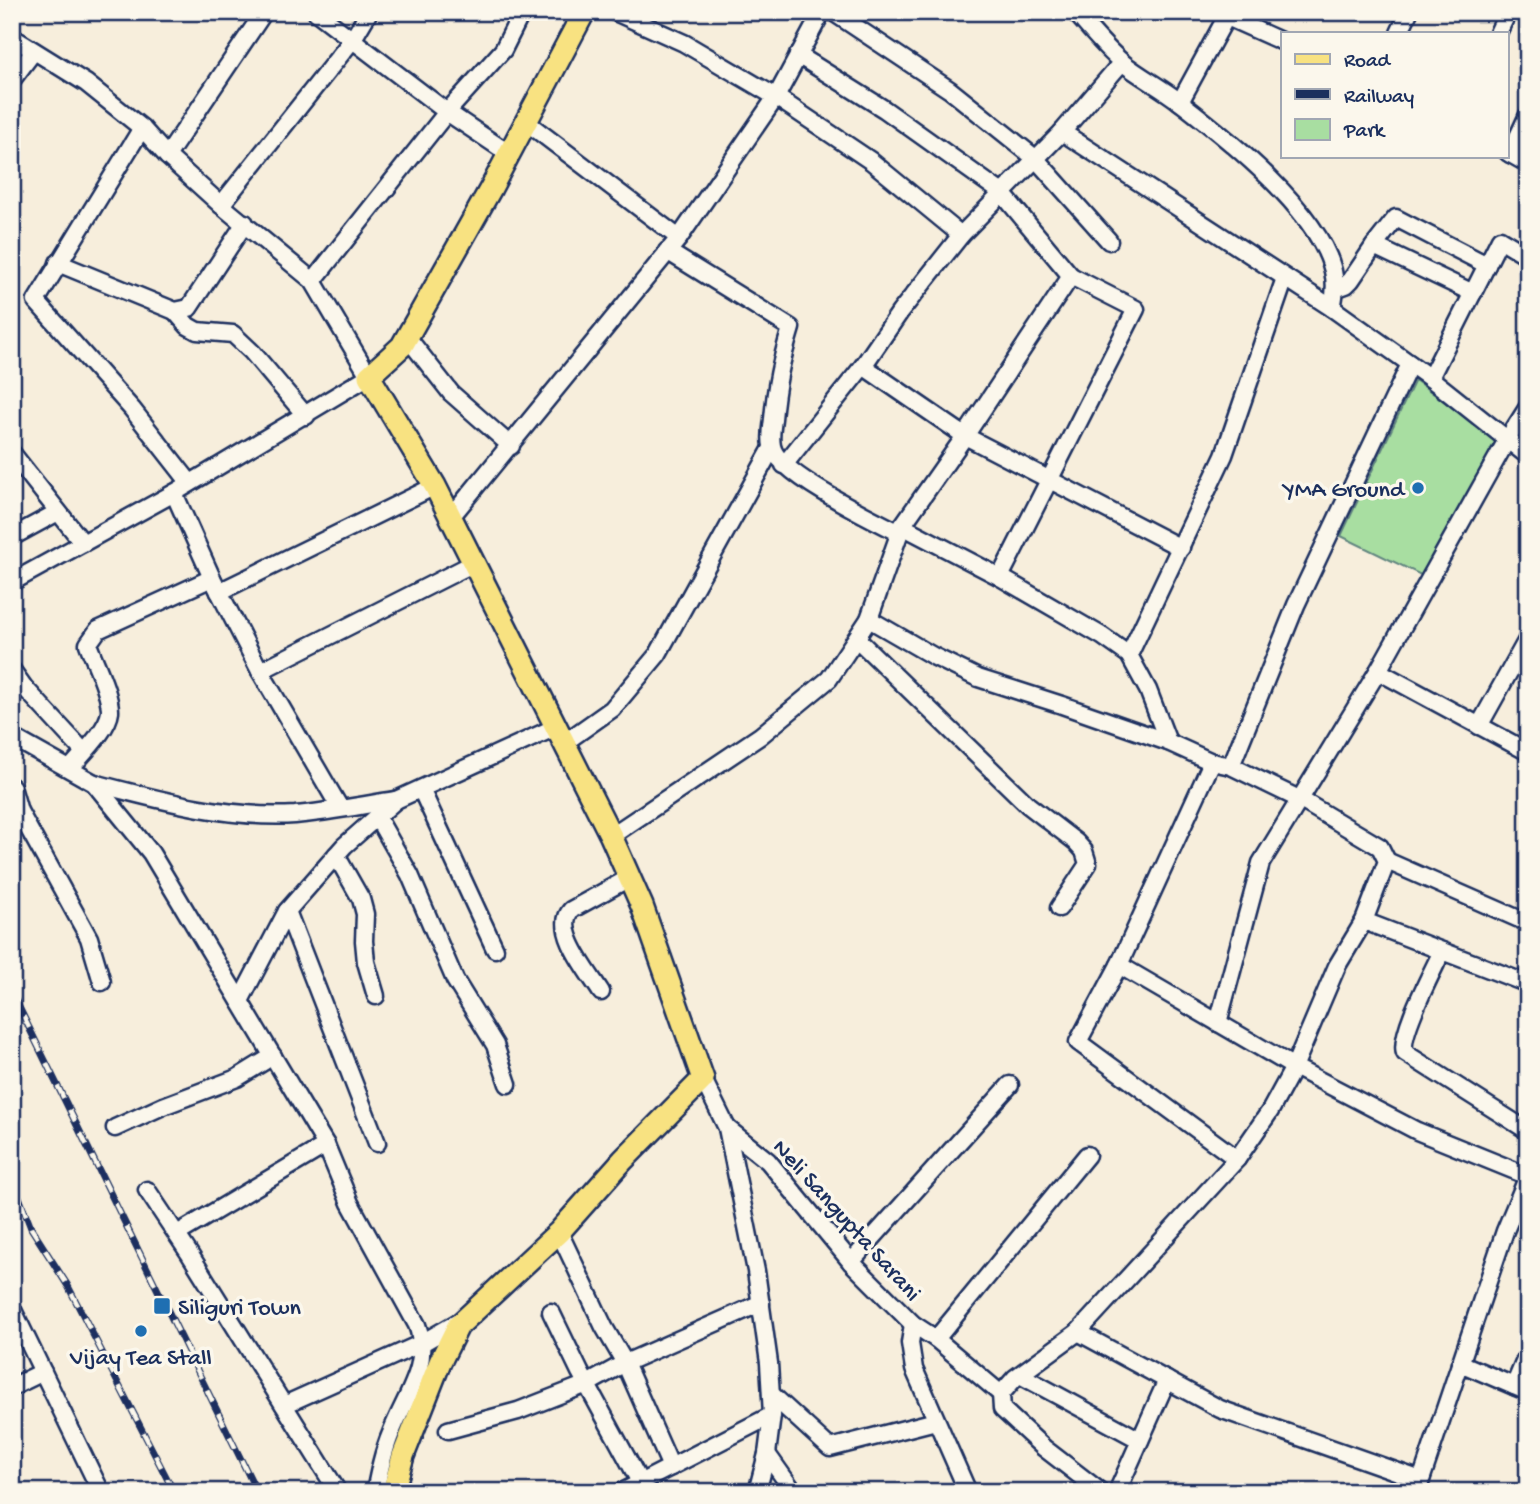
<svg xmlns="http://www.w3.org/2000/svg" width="1540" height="1504" font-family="'Gochi Hand',sans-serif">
	<rect width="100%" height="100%" fill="#f7eedc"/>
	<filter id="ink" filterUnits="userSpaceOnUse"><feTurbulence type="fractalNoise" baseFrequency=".0143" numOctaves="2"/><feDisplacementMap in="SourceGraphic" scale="14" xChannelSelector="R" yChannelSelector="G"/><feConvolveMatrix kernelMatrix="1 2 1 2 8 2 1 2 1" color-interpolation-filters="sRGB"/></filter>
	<g filter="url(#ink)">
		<!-- green -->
		<path fill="#a8dea1" stroke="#628680" stroke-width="2" d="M1415,380l83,61 -71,137 -86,-42z"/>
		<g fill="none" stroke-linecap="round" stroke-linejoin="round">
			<defs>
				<g id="minor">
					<path d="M316,12l131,100 61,41"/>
					<path d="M615,12l69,31 92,54 95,64 90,74"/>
					<path d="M833,12l117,78 85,68 74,83"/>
					<path d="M1075,12c15,17 30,36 48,51 18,14 39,25 57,39 48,37 139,109 153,169 3,12 2,24 -1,37l98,70 98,78"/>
					<path d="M1227,17l56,25"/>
					<path d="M1399,33l10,-21"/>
					<path d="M1498,33l10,-21"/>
					<path d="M12,37l74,46 56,45 25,28 54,49 92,76 56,95 -195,117 -162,89"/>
					<path d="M12,80l22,-29"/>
					<path d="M1180,102l49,-90"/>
					<path d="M525,121l154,117"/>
					<path d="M142,128l-106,173 96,108 58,74"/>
					<path d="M1062,132l270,176"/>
					<path d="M1507,152l21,12"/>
					<path d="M1510,154l18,-39"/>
					<path d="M167,156l97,-144"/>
					<path d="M221,205l132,-166 16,-27"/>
					<path d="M1374,246l99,47"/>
					<path d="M667,251l124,77c-10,33 -15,57 -18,91 -1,8 -3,18 -1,27 5,27 102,74 128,87"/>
					<path d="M58,263l117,48 14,-3 56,-85"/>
					<path d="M313,281l134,-169 56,-62 19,-38"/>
					<path d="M1335,289l11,-4 5,-5 23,-34 22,-28 91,47"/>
					<path d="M175,311l13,15 9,5 36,3 19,18 54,64"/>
					<path d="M407,337l44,56 60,53"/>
					<path d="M863,366l102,70 216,112"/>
					<path d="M1430,378l70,-139 28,17"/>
					<path d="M12,453l71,90"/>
					<path d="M784,465l79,-99 37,-54 61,-77 101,-103 60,-70"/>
					<path d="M174,493l38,85 48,93 80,137"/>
					<path d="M451,517l228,-279 97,-141 46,-85"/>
					<path d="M902,526l98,51 102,59 27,19 19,35 20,52"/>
					<path d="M12,537l46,-25"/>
					<path d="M1000,577l136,-268 -65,-33"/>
					<path d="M219,592l216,-106"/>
					<path d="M869,619l64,37 45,22 84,27 106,37 44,20 19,4 70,34 79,47 7,14 -23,60 -27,45 -43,101 -24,44 -33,48 -159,173 -63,46 -14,16 1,15 42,39 57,44"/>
					<path d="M857,639l171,166 48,37 8,9 4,13 -29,44"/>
					<path d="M1129,655l95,-200 61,-177"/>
					<path d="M12,670l12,17 60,65"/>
					<path d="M260,671l214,-108"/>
					<path d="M1378,671l150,81"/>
					<path d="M1479,726l49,-88"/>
					<path d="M12,737l82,46 57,70 175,292 24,58 67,122c15,40 -12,71 -26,108 -8,19 -12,39 -16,59"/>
					<path d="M564,743l48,-34 46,-55 114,-206"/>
					<path d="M1212,762l-93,203 -41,77 159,117"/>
					<path d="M1231,766l65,-161 114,-241"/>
					<path d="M70,769c11,-14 38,-39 40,-57 1,-18 -16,-51 -22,-68l10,-14 114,-52"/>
					<path d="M94,783c65,17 134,36 201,32 34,-3 68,-10 101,-15"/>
					<path d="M12,787l7,24 70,127 13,44"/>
					<path d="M421,789l74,160"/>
					<path d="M377,817l33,58 45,105 40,65 13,39"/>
					<path d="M611,836l149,-100 69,-57 40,-60 33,-93 63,-90 106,-160 -69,-83 -118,-84 -86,-54"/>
					<path d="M336,855l25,44 4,15 -1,27 2,21 10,34"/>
					<path d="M1387,861l141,62"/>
					<path d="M287,911l90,232"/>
					<path d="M1364,921l164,63"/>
					<path d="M1442,951c-9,20 -44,84 -37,102l123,78"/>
					<path d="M1119,965l175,102 123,64 111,45"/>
					<path d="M601,992c-11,-18 -48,-62 -30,-82l58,-32"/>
					<path d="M240,1001l47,-90 57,-65 52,-46 160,-73"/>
					<path d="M1218,1023l43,-160 117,-192 129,-231 21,-33"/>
					<path d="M703,1079l24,49 29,143 13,92 3,52 -5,39 -10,38"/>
					<path d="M115,1128l48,-22 74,-28 36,-22"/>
					<path d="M727,1128l41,33 83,101 62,62 23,15 65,55"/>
					<path d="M147,1190l42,63 149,239"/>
					<path d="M559,1232l45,95 21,36 46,104"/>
					<path d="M177,1234l149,-89"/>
					<path d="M851,1262l159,-177"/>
					<path d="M12,1308l89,184"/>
					<path d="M551,1312l29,60 60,110"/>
					<path d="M913,1324l-3,19 4,26 54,123"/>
					<path d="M1078,1332l142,77 201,71"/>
					<path d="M936,1339l151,-184"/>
					<path d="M1460,1363l68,29"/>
					<path d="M1020,1375l120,65"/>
					<path d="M1514,1386l14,-33"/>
					<path d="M12,1387l31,-15"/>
					<path d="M771,1394l59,54 106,-27"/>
					<path d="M284,1405l138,-62 38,-22"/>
					<path d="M448,1430l70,-19 69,-27 38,-21 136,-60"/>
					<path d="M767,1454l27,38"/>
					<path d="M622,1492l150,-77"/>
					<path d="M1117,1492l50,-112"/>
					<path d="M1417,1492l88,-261 23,-55"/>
				</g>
				<path id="major" d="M393,1492l10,-36 37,-94 18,-36 101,-94 64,-72 80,-81 -61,-173 -31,-70 -176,-350 -66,-110 33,-30 89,-158 93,-176"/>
			</defs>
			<!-- minor casing -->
			<use href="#minor" stroke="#1b2f5e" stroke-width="21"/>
			<!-- major casing -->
			<use href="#major" stroke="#1b2f5e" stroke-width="26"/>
			<!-- minor -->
			<use href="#minor" stroke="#fbf7ec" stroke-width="16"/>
			<!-- major -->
			<use href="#major" stroke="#f8e281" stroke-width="21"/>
			<defs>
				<g id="rail">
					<path d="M12,993l245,499"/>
					<path d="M12,1179l19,49 37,58 106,206"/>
				</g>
			</defs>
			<!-- rail casing -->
			<use href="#rail" stroke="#1b2f5e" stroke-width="7"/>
			<!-- rail -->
			<use href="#rail" stroke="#fbf7ec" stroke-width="4.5" stroke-dasharray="13" stroke-linecap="butt"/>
		</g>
	</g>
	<!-- markers -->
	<g fill="#1f6fb2" stroke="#fbf7ec" stroke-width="2.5">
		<circle cx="1418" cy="488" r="7"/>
		<rect x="153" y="1297" width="18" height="18" rx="3.5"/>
		<circle cx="141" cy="1331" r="7"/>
	</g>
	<g text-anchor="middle" stroke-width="7" stroke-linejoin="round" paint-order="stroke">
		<!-- poi labels -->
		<g font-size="24" fill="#1b2f5e" stroke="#fbf7ec" text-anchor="end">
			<text x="1404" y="496">YMA Ground</text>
			<text x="178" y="1314" text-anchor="start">Siliguri Town</text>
			<text x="141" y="1364" text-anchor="middle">Vijay Tea Stall</text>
		</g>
		<!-- street labels -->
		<g font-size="24" fill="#1b2f5e" stroke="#fbf7ec">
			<text transform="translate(848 1219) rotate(48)" y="8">Neli Sangupta Sarani</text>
		</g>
	</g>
	<!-- margin -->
	<rect width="1540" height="1504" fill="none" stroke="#fbf7ec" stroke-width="42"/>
	<rect x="21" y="21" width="1498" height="1462" fill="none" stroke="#1b2f5e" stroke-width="2.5" filter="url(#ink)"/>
	<!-- legend -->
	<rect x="1281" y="32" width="228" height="126" fill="#fbf7ec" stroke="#a1a7b3" stroke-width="2"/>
	<rect x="1295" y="54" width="35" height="10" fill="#f8e281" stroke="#a1a7b3" stroke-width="2"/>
	<text x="1344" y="66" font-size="21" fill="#1b2f5e">Road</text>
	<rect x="1295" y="89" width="35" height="10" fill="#1b2f5e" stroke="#a1a7b3" stroke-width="2"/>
	<text x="1344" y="102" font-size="21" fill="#1b2f5e">Railway</text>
	<rect x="1295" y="119" width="35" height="21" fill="#a8dea1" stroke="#a1a7b3" stroke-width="2"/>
	<text x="1344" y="136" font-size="21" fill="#1b2f5e">Park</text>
</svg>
